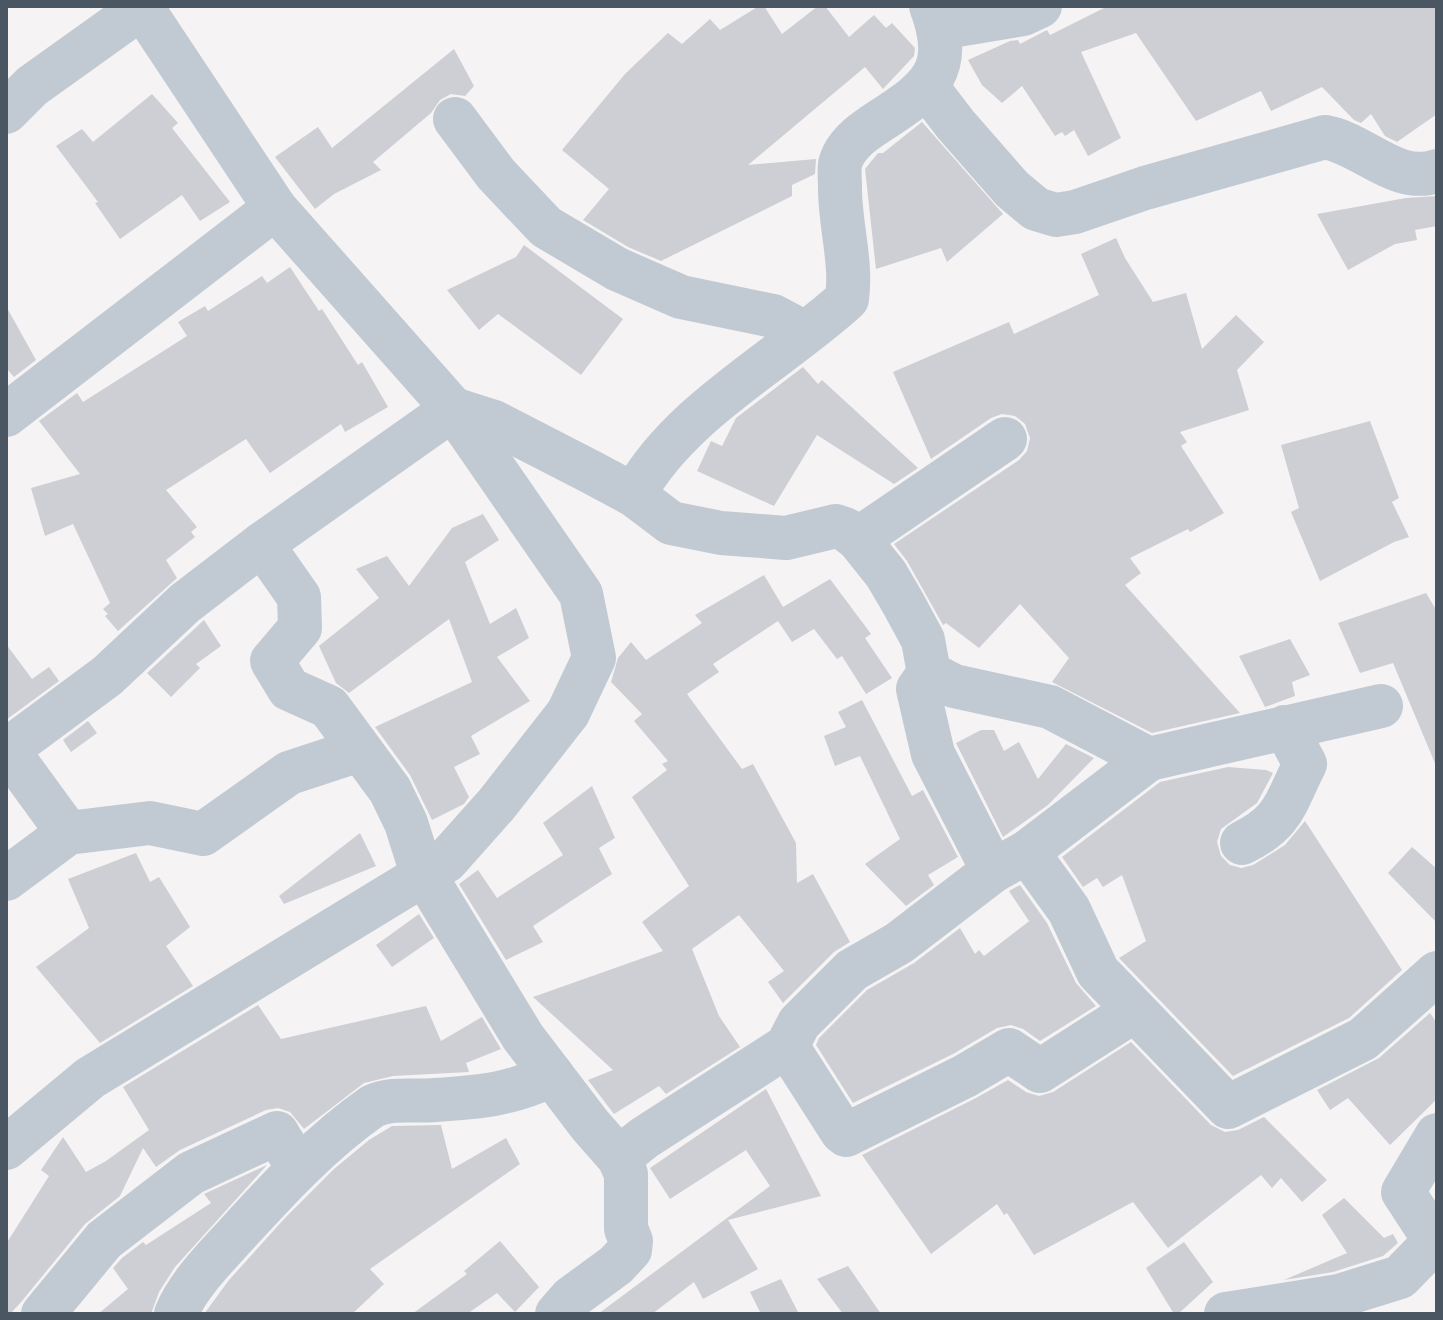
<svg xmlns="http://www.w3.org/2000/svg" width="1443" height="1320" font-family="'Public Sans',sans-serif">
	<rect width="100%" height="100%" fill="#f5f3f3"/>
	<!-- building -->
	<g fill="#cdcfd5">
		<path d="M759,6h5l18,28 36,-28h7l24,31 25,-22 12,13 6,-5 23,25 -1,8 -31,33 -18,-22 -117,98 68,-6 -1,15 -23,11v11l-131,65 -33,-14 -45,-27 26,-31 -47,-39 63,-76 43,-41 14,11 28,-25 10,11z"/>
		<path d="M1108,6h329v108l-40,28 -12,-6 -14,-22 -10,9 -7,-3 -32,-33 -51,24 -10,-20 -65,30 -60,-88 -55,19 40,86 -33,18 -14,-26 -9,6 -3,-4 -7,4 -33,-50 -20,17 -20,-18 -14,-25 42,-19 8,-1 2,4 27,-14 3,5z"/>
		<path d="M454,49l20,37 -9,10 -14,-2 -11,6 -9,13 -58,49 8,8 -47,24 -19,15 -40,-52 43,-30 14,21z"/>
		<path d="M152,94l26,29 -6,5 58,74 -30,19 -18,-26 -62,44 -25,-36 3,-1 -42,-56 26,-17 11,13z"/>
		<path d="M922,122l81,92 -56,48 -6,-14 -65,21 -11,-100 13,-16h5z"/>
		<path d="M1437,196v30l-22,4 2,10 -22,4 -47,26 -31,-56 89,-16z"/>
		<path d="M1116,238l9,20 28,44 33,-9 16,56 34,-34 28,27 -27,28 12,40 -69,22 7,10 -6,4 43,67 -34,19 -2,-3 -58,29 11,15 -16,12 115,128 -88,20 -100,-51 17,-24 -49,-54 -41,44 -33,-25 -3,2 -36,-64 -13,-17 125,-84 8,-9 3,-13 -5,-14 -10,-8 -13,-2 -11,4 -60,41 -38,-87 116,-50 5,12 85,-39 -18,-41z"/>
		<path d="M524,245l99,74 -42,56 -83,-61 -19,16 -32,-40 69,-33z"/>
		<path d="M290,267l29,44 3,-2 36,56 4,-3 26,45 -43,25 -4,-8 -71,49 -24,-34 -80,51 31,37 -6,5 4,5 -29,23 11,18 -59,53 -13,-15 3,-2 -5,-5 7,-6 -37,-79 -28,12 -14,-48 49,-14 -41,-53 38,-28 6,9 104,-66 -9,-14 27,-16 3,5 54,-35 5,7z"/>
		<path d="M6,306l30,54 -22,17 -8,-9z"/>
		<path d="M803,367l15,17 4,-4 96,88 -30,20 6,-4 -77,-49 -43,71 -77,-35 14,-30 11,5 14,-28z"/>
		<path d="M1370,421l29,77 -7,4 17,35 -15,5 -74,39 -29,-69 8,-4 -18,-63z"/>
		<path d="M483,514l16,26 -34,22 25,62 26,-16 13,30 -32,19 33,44 -59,35 9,18 -26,13 15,30 -5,7 -32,16 -22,-45 -35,-48 97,-45 -23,-63 -100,74 -13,-10 -17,-37 60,-48 -23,-29 31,-13 22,30 43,-58z"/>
		<path d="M764,575l19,32 47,-28 41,55 -6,4 27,40 -26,16 -24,-38 -5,3 -23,-30 -22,13 -14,-21 -65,43 6,8 -32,22 55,75 11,-5 43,79 1,40 16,-9 37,68 -16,10 -51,51 -15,-21 16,-11 -45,-56 -47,34 27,67 21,31 -74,47 -7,-8 -45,28 -26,-34 25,-10 -80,-73 130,-46 -21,-29 47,-36 -57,-89 35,-27 -5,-6 6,-3 -34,-40 8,-7 -31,-32 7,-24 13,-16 15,18 56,-37 -7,-8z"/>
		<path d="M1426,593l11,18v157l-44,-105 -33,10 -22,-50z"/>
		<path d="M204,620l17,26 -25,18 4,4 -29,29 -24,-24z"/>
		<path d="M1290,639l20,36 -18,7 3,14 -30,11 -26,-51z"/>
		<path d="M6,644l26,35 17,-12 10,14 -53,39z"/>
		<path d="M862,700l50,96 11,-6 35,67 -30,18 6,10 -28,21 -41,-42 35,-25 -40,-83 -25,10 -11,-30 22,-9 -8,-15z"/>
		<path d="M88,721l9,12 -26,19 -8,-12z"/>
		<path d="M981,730h13l10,21 15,-9 19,37 28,-35 28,14 -46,47 -45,32 -47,-94z"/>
		<path d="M1228,767l38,3 7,3 -16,30 -36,26 -4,13 4,14 9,9 11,3 12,-3 32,-20 20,-24 97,149 -53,48 -116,58 -114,-118 27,-17 -24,-66 -19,12 -6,-9 -14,9 -21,-30 98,-75z"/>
		<path d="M592,786l23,52 -16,10 13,26 -79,52 10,16 -37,18 -47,-76 19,-14 19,28 66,-43 -20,-32z"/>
		<path d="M360,833l16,33 -92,38 -5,-8z"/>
		<path d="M1412,847l25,22v54l-49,-50z"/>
		<path d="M136,853l14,29 9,-5 31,50 -24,19 27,40 -93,57 -64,-76 53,-39 -21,-49z"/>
		<path d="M1020,885l27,38 29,60 20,23 -56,35 -17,-12 -12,-4 -14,3 -44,26 -100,49 -37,-58 3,-7 48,-48 47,-27 46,-35 15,26 4,-4 5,6 48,-37 -3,2 -20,-30z"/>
		<path d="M419,914l15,24 -42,29 -16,-22z"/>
		<path d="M258,1005l23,34 145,-33 15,35 41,-24 19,32 -35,14 3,9 -76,4 -29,7 -60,46 -14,-17 -12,-4 -12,2 -86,40 -24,17 -13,-19 -23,48 -35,28 -63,77 -12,13h-4v-70l43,-68 -8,-6 22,-33 23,35 20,-11 43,-31 -26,-43z"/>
		<path d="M1430,1013l7,10v76l-47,46 -42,-47 -18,12 -13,-20 62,-32z"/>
		<path d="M1131,1042l80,83 14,7 13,-2 26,-13 63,63 -25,22 -21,-24 -9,10 -11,-13 -93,73 -35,-46 -99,53 -27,-42 -3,2 -7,-11 -66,50 -69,-99 114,-57 32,-18 18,12 13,4 14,-4z"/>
		<path d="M766,1089l55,107 -93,24 30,49 -55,30 -9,-17 -42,32h-54l172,-128 -24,-36 -76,49 -20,-31z"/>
		<path d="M441,1125l11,44 54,-31 14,26 -150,105 14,15 -32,30h-148l25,-34 56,-62 49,-49 35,-29 23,-14z"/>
		<path d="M267,1165l-92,102 -16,25 -8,22h-53l30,-25 -15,-21 9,-10 21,-16 3,3 65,-42 -7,-9z"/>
		<path d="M1344,1198l40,40 9,-4 5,9 -15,13 -50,16 -49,8 63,-27 -25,-38z"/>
		<path d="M500,1241l39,46 -24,25 -18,-19 -30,21h-55l55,-40 -3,-3z"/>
		<path d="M1184,1242l29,40 -35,32h-4l-28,-46z"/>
		<path d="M848,1266l33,48h-38l-26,-35z"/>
		<path d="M781,1279l18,35h-38l-11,-22z"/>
	</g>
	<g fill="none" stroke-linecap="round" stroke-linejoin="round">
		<!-- minor -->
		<g stroke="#c1cad2" stroke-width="44">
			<path d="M939,28l84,-14 17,-8"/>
			<path d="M926,86l30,39 56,64 24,20 20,6 19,-3 70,-24 180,-51c39,7 71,48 112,34"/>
			<path d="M6,112l26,-26 109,-78"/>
			<path d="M455,119l41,55 50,53 71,42 64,28 92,19 32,17"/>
			<path d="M453,409l41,13 97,50 43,23 37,28 50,10 65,5 50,-12 9,3 13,10 28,35 17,29 20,37 6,33 -11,16 15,65 60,117 34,-19 122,-93 -99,-52 -96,-21 -25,-13"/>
			<path d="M6,415l269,-207"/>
			<path d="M634,495c44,-82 145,-134 213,-196 5,-38 -7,-73 -7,-111 0,-7 -1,-17 0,-24 4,-16 19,-29 31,-37 54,-36 86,-51 60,-121"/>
			<path d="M858,539l147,-100"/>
			<path d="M262,544l37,53 1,31 -28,33 17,28 40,18 61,83 16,33 12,38 6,13 99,163 67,88 29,33 7,16v55l5,12 -1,9 -14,15 -45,33 -14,16"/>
			<path d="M6,748l62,85"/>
			<path d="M7,750l100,-74 78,-73 77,-59 191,-135"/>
			<path d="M1149,759l232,-53"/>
			<path d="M1242,843c43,-21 43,-40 63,-79l-20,-37"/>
			<path d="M1027,852l42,58 29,62 130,135 135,-68 74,-66"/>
			<path d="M6,879l62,-46 82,-10 53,11 86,-61 70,-23"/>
			<path d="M787,1046l55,86 4,3 119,-59 44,-26 31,21 94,-60"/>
			<path d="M6,1148l84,-70 356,-217 50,-56 72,-92 26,-55 -13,-64 -128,-185 -178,-201 -134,-202"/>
			<path d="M619,1158l25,-20 143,-92 12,-23 53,-53 47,-27 94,-72"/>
			<path d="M43,1314l61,-74 87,-67 86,-40 21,35"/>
			<path d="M176,1314c12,-29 38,-55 59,-78 42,-46 86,-94 138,-130 20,-9 41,-4 62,-6 46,-3 74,-5 117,-25"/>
			<path d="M1226,1314l113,-18 61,-19 35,-36 -32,-49 34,-57"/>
		</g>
	</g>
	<!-- border -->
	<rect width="1443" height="1320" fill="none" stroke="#4a5661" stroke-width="16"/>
</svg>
